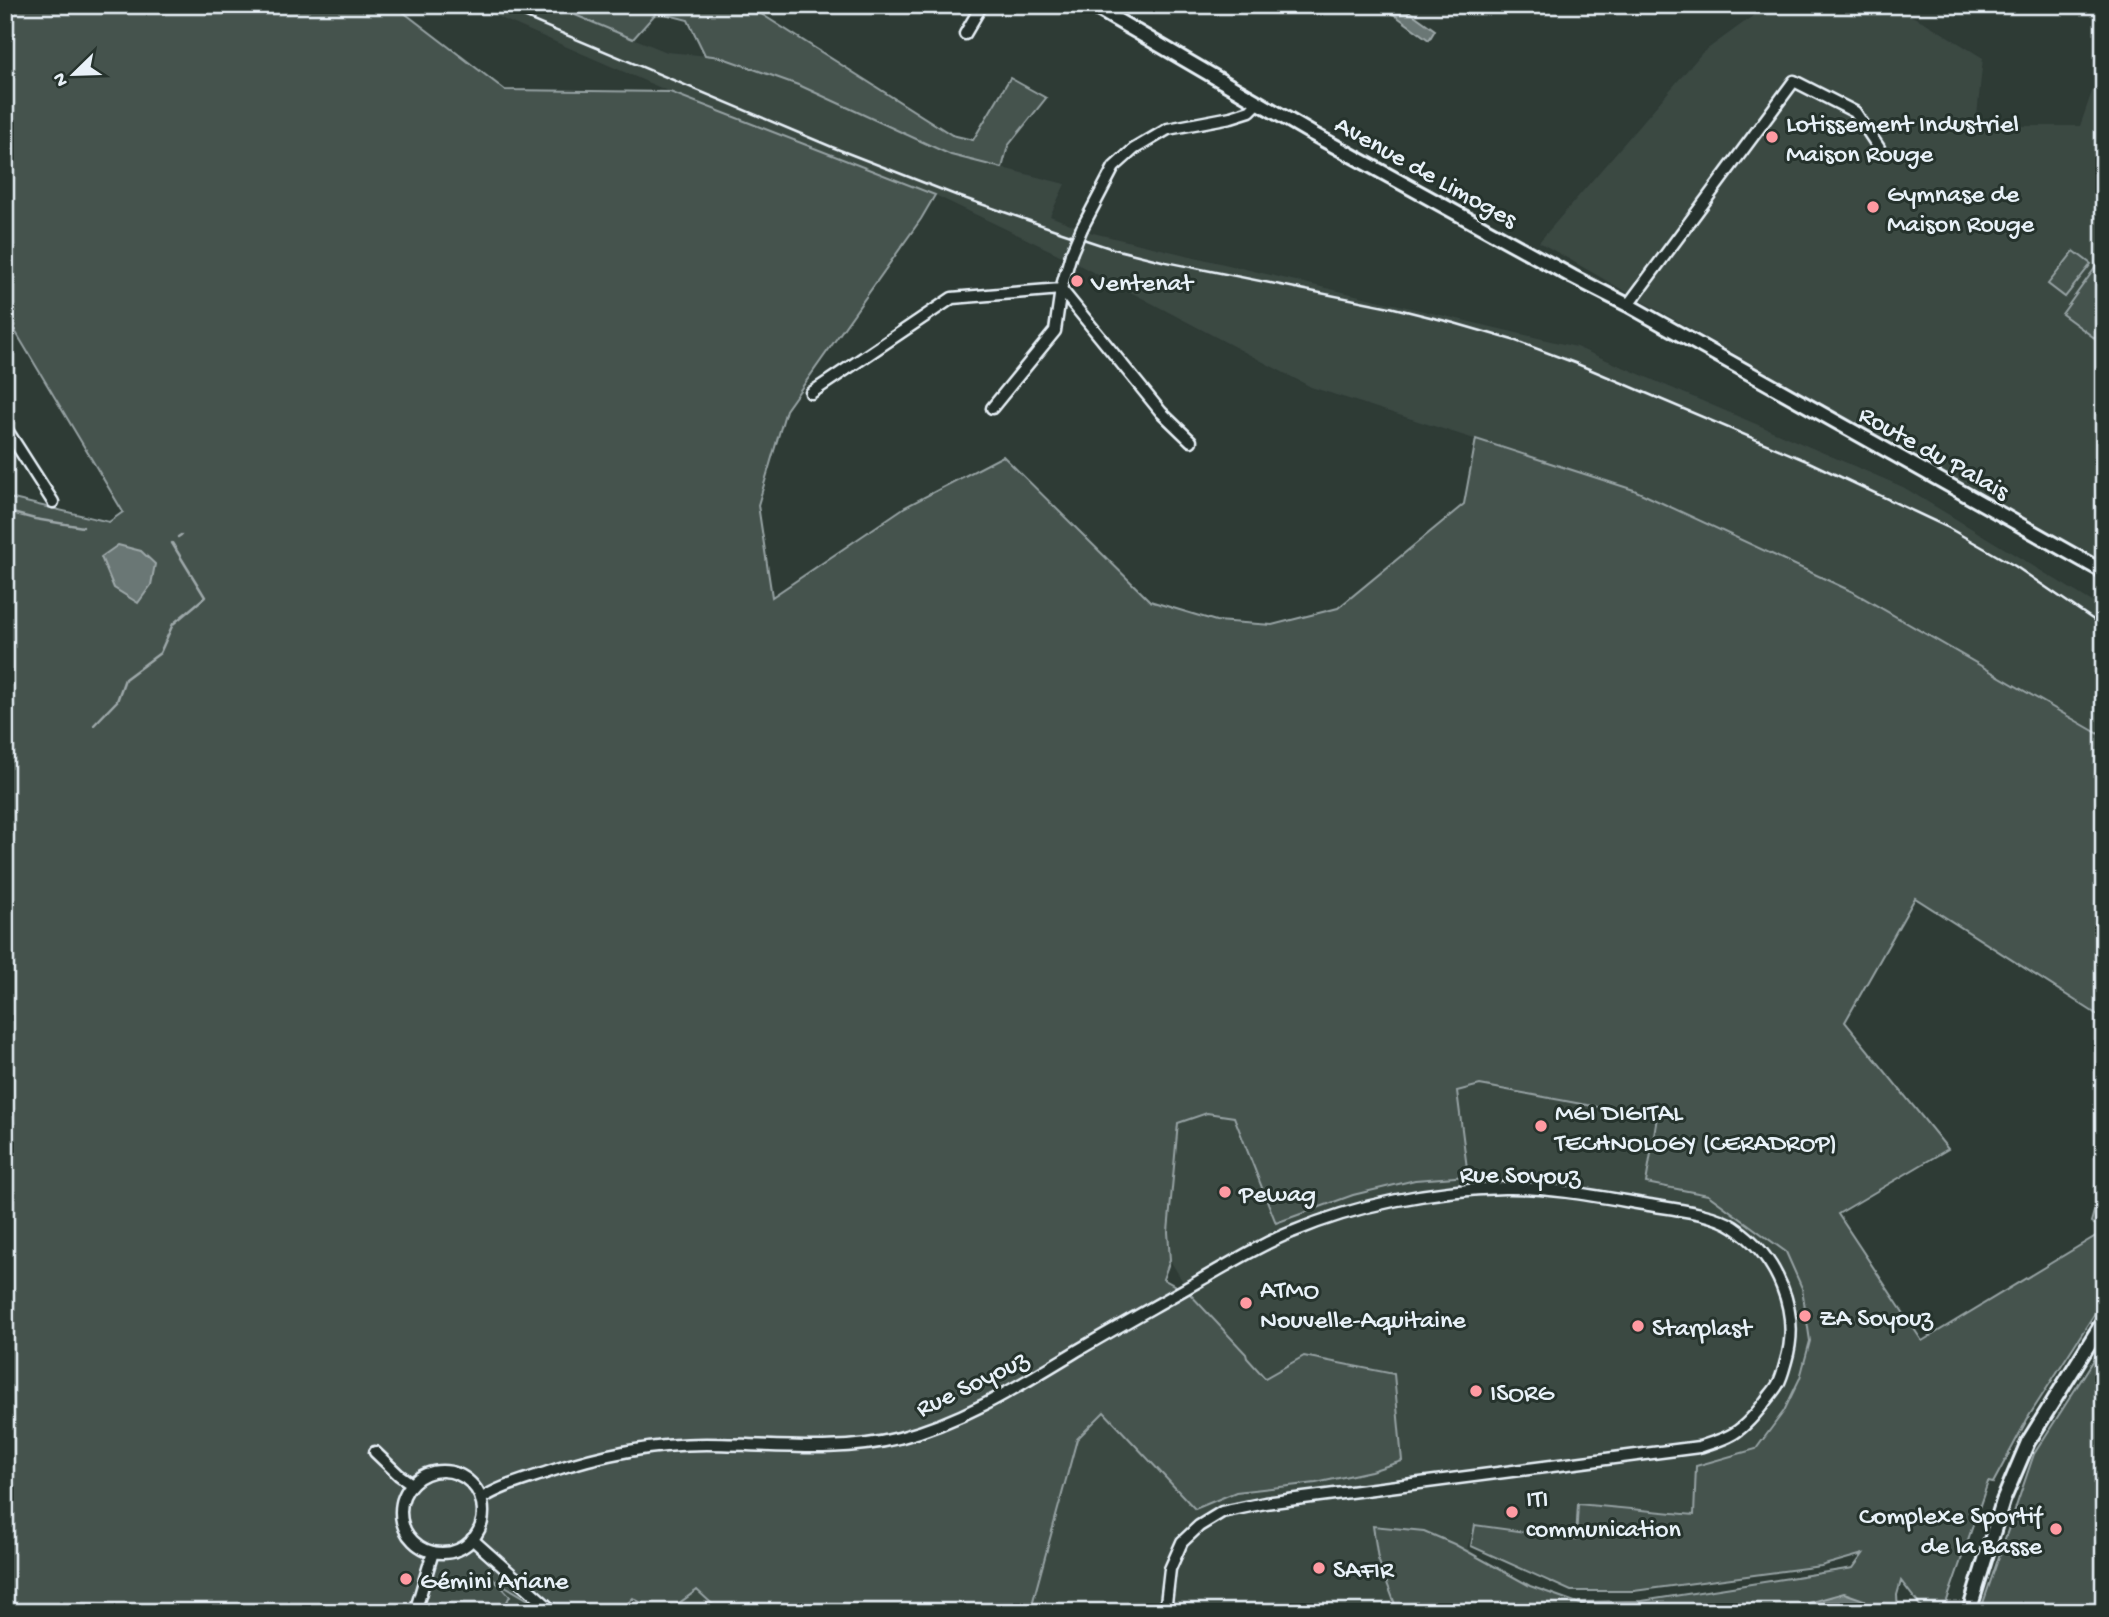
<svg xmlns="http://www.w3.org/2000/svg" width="2109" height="1617" font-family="'Gochi Hand',sans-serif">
	<rect width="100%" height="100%" fill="#2e3b35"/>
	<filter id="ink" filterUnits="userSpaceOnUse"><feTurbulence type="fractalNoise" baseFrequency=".0143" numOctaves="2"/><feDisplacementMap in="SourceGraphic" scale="14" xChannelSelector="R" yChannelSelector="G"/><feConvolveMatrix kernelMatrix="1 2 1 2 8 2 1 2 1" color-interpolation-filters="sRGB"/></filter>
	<g filter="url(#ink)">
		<!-- built -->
		<g fill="#3b4843">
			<path d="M471,5h80l116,47 53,5 81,29 150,69 114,29 -15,32 43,17 483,114 327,140 201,122v128l-251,-145 -219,-102 -323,-103 -247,-130 -129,-62 -265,-103z"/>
			<path d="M1768,5h121l37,18 57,35 -7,68h104l24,-69v509l-126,-68 -193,-115 -246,-141 163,-189z"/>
			<path d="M1480,1085l139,26h40l-13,72 62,12 78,57 16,36 8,53 -10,37 -16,33 -28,38 -60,17 -2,49 -115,-11 -3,35 -101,-14 -8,23 85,64h-522l47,-173 28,-27 90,97 41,-17 80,-9 53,-12 -104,-93 -75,-84 -20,-34 -2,-28 10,-109 29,-10 116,15z"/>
			<path d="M483,1573l66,39h-90z"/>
			<path d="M697,1590l24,22h-54z"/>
		</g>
		<!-- green -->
		<g fill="#45524e" stroke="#96a2a3" stroke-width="2">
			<path d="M7,5h387l111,85 165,2 265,103 -14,24 -135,191 -28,95 14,92 133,-90 98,-51 147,145 66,20 56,4 66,-17 126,-104 12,-65 158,51 219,102 251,145v282l-189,-121 -70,124 103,127 -110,65 84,127 182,-110v68l-75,117 -36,67 -5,-1 -45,130h-18l-24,-31 -4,14 1,17h-500l-20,-53 -5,-33 51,5 30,13 76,42 56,20 -8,-4 64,-1 211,-33 10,-14 -42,12 -187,25h-63l-100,-45 4,-21 101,14 2,-35 116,11 2,-49 60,-17 28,-38 16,-33 10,-37 -8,-53 -16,-36 -78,-57 -62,-12 12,-72h-39l-139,-26 -23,6 11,85 -53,4 -62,15 -77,28 -42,-106 -27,-4 -29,10 -10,109 2,28 -7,19 27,15 56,60 1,4 18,20 39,-22 90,18 8,87 -31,10 -55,12 -80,9 -41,17 -91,-97 -27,27 -47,173h-309l-24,-22c-28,21 -34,27 -64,8l-14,14h-70l-66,-39 -1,3 17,8 11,12 -9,16h-496v-1115l104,25 14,-10 -118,-198z"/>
			<path d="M551,5h196l205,130 21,5 37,-62 36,20 -38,48 -6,22 -51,-13 -150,-69 -81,-29 -15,-2 -17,-35 -31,-8 -24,27z"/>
			<path d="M2074,251l17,13 -26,33 -17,-13z"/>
			<path d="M2103,257l1,1v87l-42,-31z"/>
			<path d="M2104,1176v54l-13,-8z"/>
			<path d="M2104,1344v268h-124l54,-158z"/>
		</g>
		<!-- water -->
		<g fill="#6b7775" stroke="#9da8a9" stroke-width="2">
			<path d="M1388,5h12l35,25 -6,10 -44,-32z"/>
			<path d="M118,545l23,6 14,13 -4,21 -13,18 -24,-15 -13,-31z"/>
			<path d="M1844,1593l20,7 1,12h-90z"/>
		</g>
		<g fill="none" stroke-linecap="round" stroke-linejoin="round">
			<!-- stream -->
			<g stroke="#9da8a9" stroke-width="2.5">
				<path d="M5,511l30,8 48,8"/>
				<path d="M178,537l3,-2"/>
				<path d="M94,725l23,-24 8,-22 35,-26 13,-29 32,-27 -33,-54"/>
			</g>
			<defs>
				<g id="minor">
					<path d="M965,34l17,-29"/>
					<path d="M1082,228l32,-61 20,-18 34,-20 63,-12 19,-6 8,-8"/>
					<path d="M1061,289l100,123 30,29"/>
					<path d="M1628,305l166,-224 61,31 24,36"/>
					<path d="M811,393l141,-95 109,-9 10,-35"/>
					<path d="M992,408l63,-77 6,-42"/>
					<path d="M5,427l48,75"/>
					<path d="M375,1452l24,23 13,9"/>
					<circle cx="442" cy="1512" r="41"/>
					<path d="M481,1499c20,-13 44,-19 67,-27 50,-17 104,-28 158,-28 65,0 129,10 193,-6 66,-17 123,-54 181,-89 39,-23 79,-45 119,-68 30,-17 60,-36 93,-49 66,-28 141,-42 212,-44 49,-1 97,9 145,17 25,4 64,8 85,22 43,29 67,84 52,134 -2,7 -4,16 -8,23 -3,6 -10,13 -14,19 -9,12 -22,27 -35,33 -10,5 -21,8 -30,11l-434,56 -43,9 -23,14 -17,16 -12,27 -5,43"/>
					<path d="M472,1539l82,73"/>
					<path d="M415,1612l18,-60"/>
				</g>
				<g id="major">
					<path d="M1091,5l220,128 262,144 55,28 476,267"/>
					<path d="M1969,1612l34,-111 25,-59 76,-122"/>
				</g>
			</defs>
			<!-- minor casing -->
			<use href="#minor" stroke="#e8f1f8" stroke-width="15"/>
			<!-- major casing -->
			<use href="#major" stroke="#e8f1f8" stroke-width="18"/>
			<!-- minor -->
			<use href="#minor" stroke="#26332d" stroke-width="10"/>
			<!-- major -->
			<use href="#major" stroke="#26332d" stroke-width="12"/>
			<!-- rail -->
			<path stroke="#e8f1f8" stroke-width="2.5" d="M495,5l337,142 126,49 95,33 57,19 56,14 224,45 64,16 62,18 59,22 234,99 138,65 68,39 89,61"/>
			<defs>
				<path id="minor-bridge" d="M1071,254l11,-26"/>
			</defs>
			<!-- minor-bridge casing -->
			<use href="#minor-bridge" stroke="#e8f1f8" stroke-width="15" stroke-linecap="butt"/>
			<!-- minor-bridge -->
			<use href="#minor-bridge" stroke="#26332d" stroke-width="10"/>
		</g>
	</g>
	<!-- markers -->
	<g fill="#ff9aa2" stroke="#26332d" stroke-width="2.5">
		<circle cx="1772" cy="137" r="7"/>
		<circle cx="1873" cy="207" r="7"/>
		<circle cx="1077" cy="281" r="7"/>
		<circle cx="1541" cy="1126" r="7"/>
		<circle cx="1225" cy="1192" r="7"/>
		<circle cx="1246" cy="1303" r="7"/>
		<circle cx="1805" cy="1316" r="7"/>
		<circle cx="1638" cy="1326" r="7"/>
		<circle cx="1476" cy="1391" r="7"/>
		<circle cx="1512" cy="1512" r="7"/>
		<circle cx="2056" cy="1529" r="7"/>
		<circle cx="1319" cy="1568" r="7"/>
		<circle cx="406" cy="1579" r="7"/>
	</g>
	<g text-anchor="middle" stroke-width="6" stroke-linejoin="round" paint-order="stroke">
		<!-- poi labels -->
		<g font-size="26" fill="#e8f1f8" stroke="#26332d" text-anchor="start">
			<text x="1786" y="131">Lotissement Industriel<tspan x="1786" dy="30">Maison Rouge</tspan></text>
			<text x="1887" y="201">Gymnase de<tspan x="1887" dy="30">Maison Rouge</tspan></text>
			<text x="1091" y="290">Ventenat</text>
			<text x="1555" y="1120">MGI DIGITAL<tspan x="1555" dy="30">TECHNOLOGY (CERADROP)</tspan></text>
			<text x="1239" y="1201">Pewag</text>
			<text x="1260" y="1297">ATMO<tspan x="1260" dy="30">Nouvelle-Aquitaine</tspan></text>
			<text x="1819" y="1325">ZA Soyouz</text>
			<text x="1652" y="1335">Starplast</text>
			<text x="1490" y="1400">ISORG</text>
			<text x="1526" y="1506">ITI<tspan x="1526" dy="30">communication</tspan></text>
			<text x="2042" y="1523" text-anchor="end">Complexe Sportif<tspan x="2042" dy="30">de la Basse</tspan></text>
			<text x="1333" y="1577">SAFIR</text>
			<text x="420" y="1588">Gémini Ariane</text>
		</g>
		<!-- street labels -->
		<g font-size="26" fill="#e8f1f8" stroke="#26332d">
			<text transform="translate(1427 170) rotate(29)" y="9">Avenue de Limoges</text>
			<text transform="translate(1935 451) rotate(29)" y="9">Route du Palais</text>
			<text transform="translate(1520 1173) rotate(1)" y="9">Rue Soyouz</text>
			<text transform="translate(971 1382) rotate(-26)" y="9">Rue Soyouz</text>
		</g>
	</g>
	<!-- margin -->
	<rect width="2109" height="1617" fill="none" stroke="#26332d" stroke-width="28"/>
	<rect x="14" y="14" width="2081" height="1589" fill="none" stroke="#e8f1f8" stroke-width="2.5" filter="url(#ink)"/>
	<!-- north arrow -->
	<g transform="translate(74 74) rotate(247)" stroke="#26332d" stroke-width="5" paint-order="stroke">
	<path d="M0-5L12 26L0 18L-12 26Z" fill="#e8f1f8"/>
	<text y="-10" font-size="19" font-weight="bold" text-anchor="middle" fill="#e8f1f8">N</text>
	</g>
</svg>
